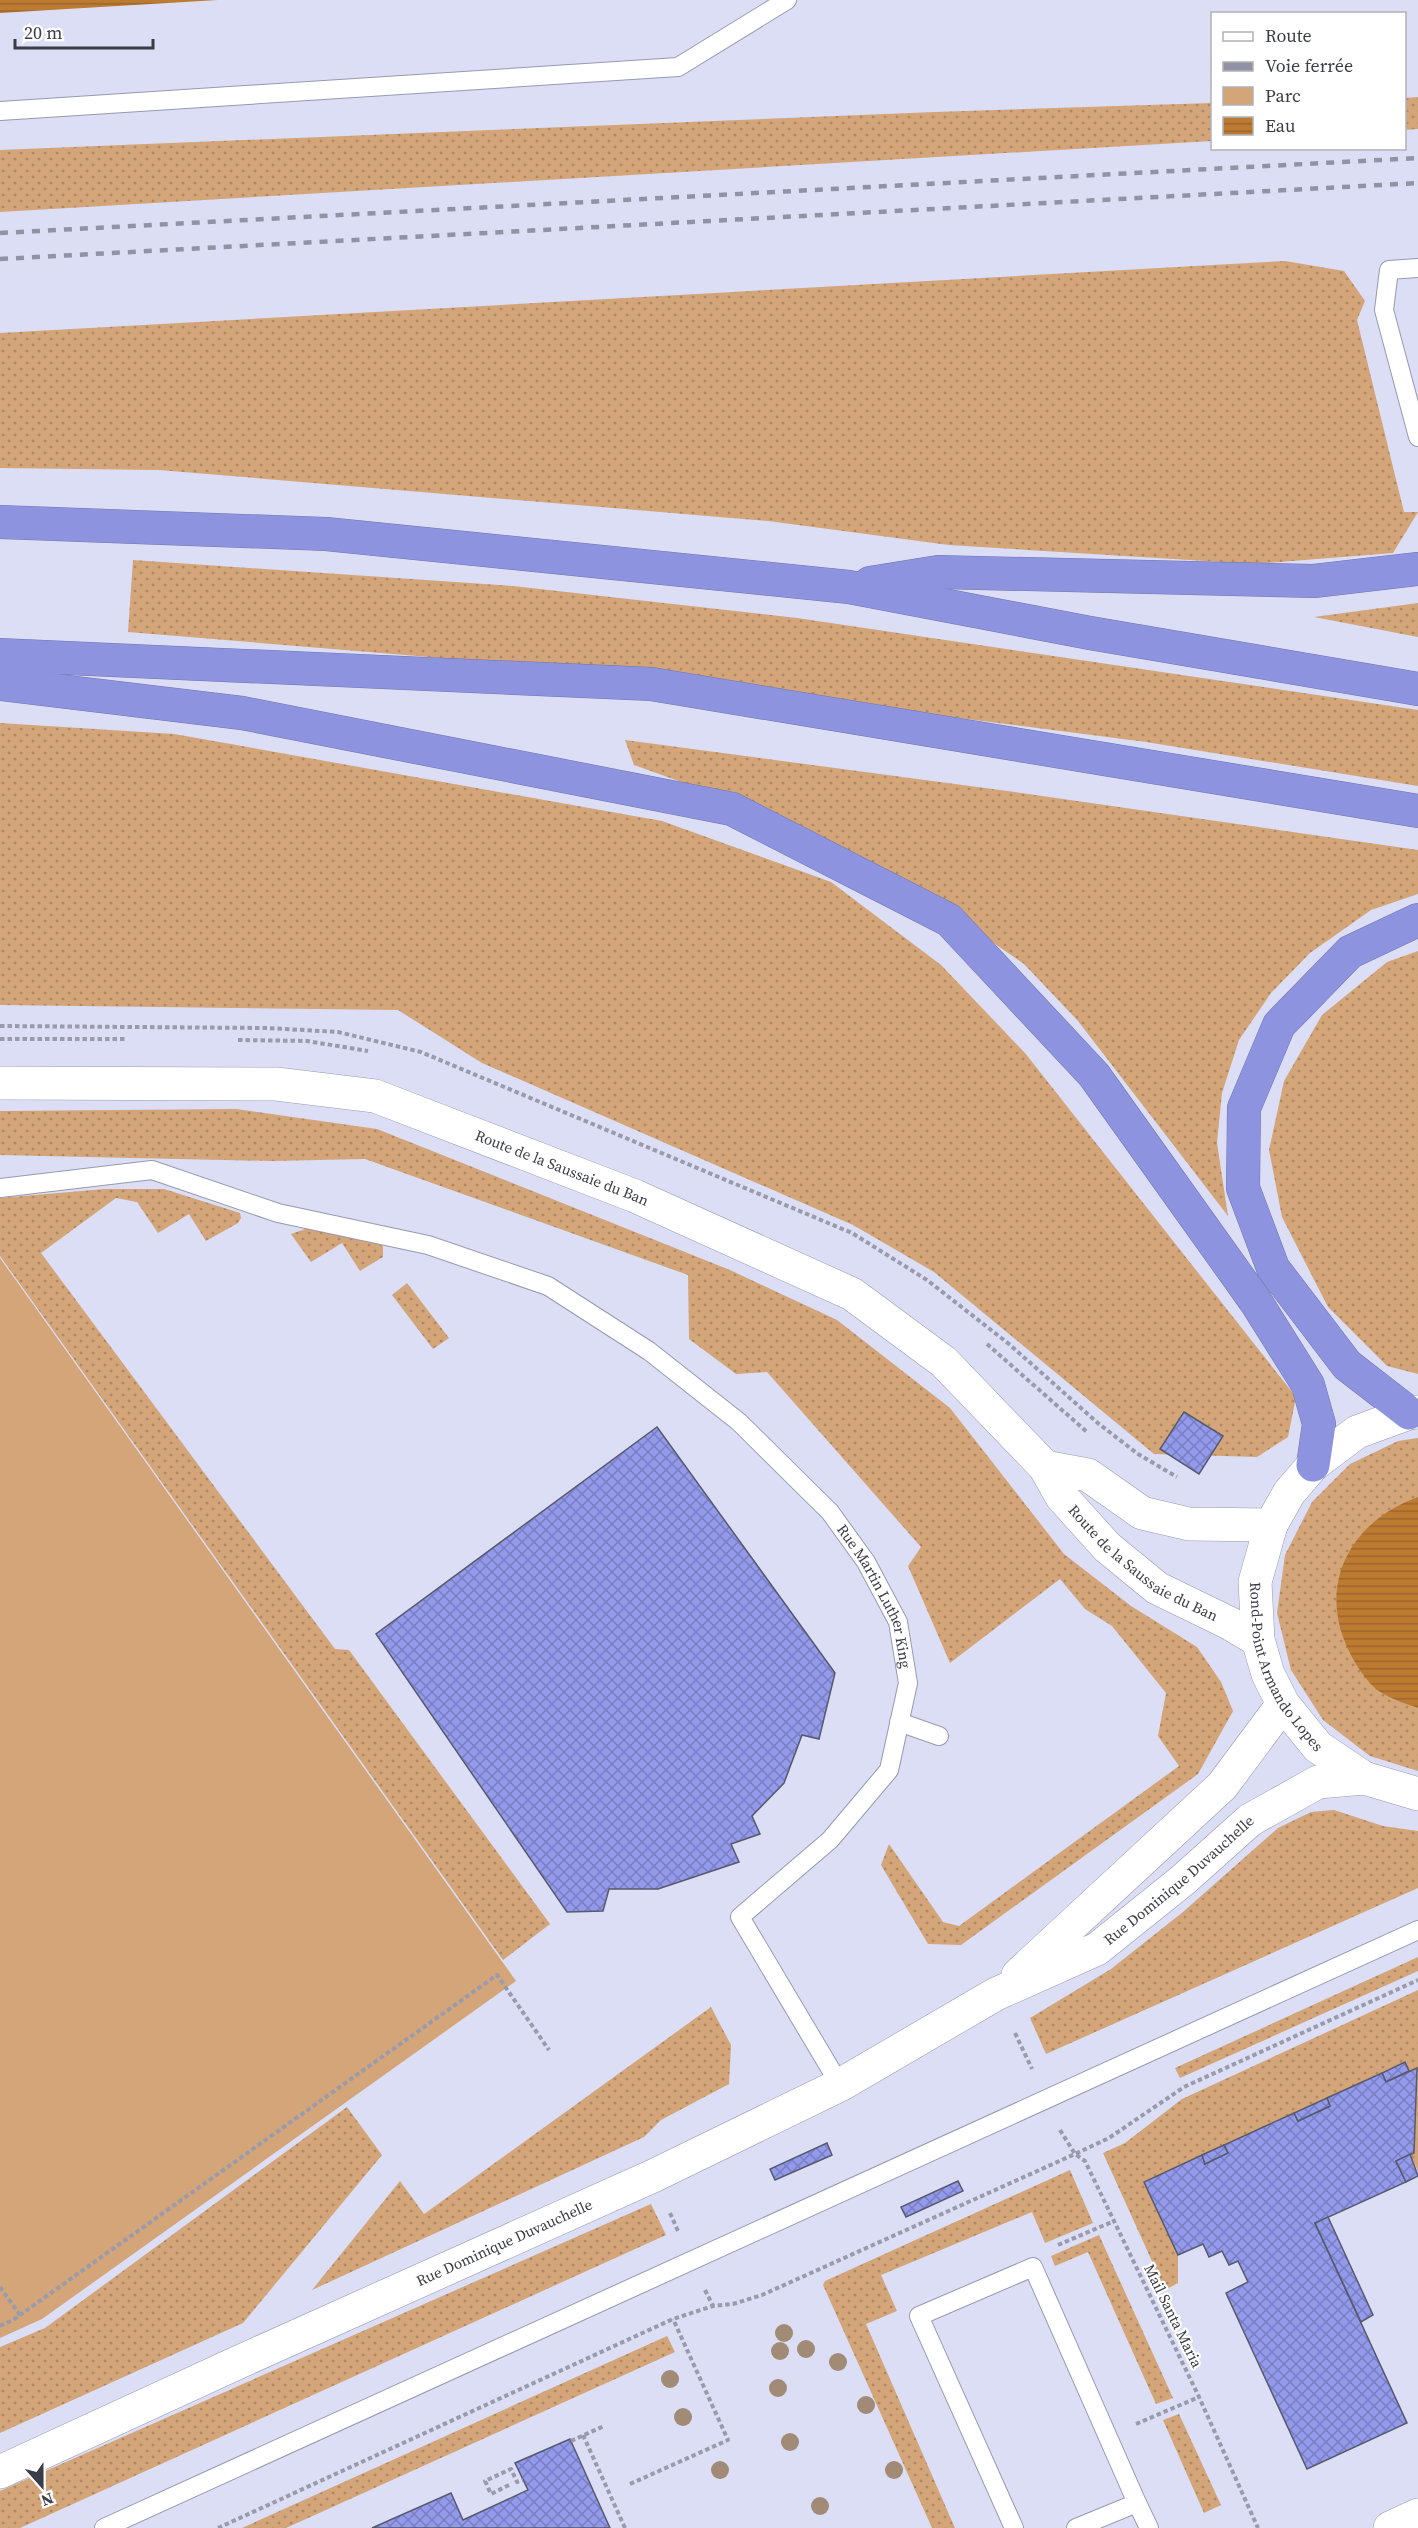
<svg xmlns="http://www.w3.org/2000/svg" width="1418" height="2528" font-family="'Source Serif 4',serif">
	<defs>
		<pattern id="grass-dots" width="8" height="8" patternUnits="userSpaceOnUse" patternTransform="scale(1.5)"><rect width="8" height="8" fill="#d3a579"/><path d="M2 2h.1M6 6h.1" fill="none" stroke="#ac8865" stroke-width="1.8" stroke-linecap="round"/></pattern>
		<pattern id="water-rules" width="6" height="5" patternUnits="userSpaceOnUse" patternTransform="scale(1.5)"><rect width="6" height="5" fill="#bd7b32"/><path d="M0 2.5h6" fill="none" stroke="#9b662c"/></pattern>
		<pattern id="building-cross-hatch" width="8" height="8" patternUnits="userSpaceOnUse" patternTransform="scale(1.5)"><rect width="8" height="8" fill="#9399eb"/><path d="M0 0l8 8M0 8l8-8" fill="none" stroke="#797ec0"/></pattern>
	</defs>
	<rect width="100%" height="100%" fill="#dbdef5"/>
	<!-- grass -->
	<g fill="url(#grass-dots)">
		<path d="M1418,97v32l-13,1v-32z"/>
		<path d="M1212,103v38l-1212,71v-62l935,-38z"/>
		<path d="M1285,261l59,10 21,30 -8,19 47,192h14l-25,41 -139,11 -305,-19 -181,-24 -609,-51 -159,-2v-135z"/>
		<path d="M133,560l380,26 284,32 621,92v76l-272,-44 -351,-45 -293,-34 -374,-31z"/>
		<path d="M1418,603v34l-104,-20z"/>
		<path d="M0,723l174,11 488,87 169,61 110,83 84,88 271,344 -8,40 -31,20 -103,-3 -220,-182 -81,-47 -371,-162 -84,-53 -398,-5z"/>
		<path d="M625,740l390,52 403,58v44l-47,16 -61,43 -39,40 -32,47 -17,53 -5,50 11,73 -150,-195 -54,-57 -90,-62 -141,-80 -159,-57z"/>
		<path d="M1418,951v423l-31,-8 -59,-59 -46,-90 -13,-67 15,-69 38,-66 65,-53z"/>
		<path d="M236,1109l141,20 353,141 107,50 113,88 114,146 67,52 66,41 24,35 12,29 -35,63 -237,171 -33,-1 -47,-79 8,-21 54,78 16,4 220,-160 -21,-30 8,-43 -54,-67 -27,-17 -25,-30 -110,84 -42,-97 13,-19 -154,-175 -31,2 -47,-35 -1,-64 -323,-116 -93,2 -272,-6v-44z"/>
		<path d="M105,1189h59l76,24 1,5 -3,5 -32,18 -17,-27 -31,19 -21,-31 -21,-4 -75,55 294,396 14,1 201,274 -47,36 -503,-704v-58z"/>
		<path d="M308,1228l67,15 8,3v11l-23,14 -18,-28 -31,19 -20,-28z"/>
		<path d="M407,1283l42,55 -16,11 -41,-54z"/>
		<path d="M1418,1438v333l-48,-15 -47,-36 -32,-50 -14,-57 8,-58 27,-53 38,-38 48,-23z"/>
		<path d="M1334,1810l49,16 35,5v57l-372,166 -16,-36 81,-49 72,-57 95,-84 33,-16z"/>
		<path d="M1418,1957v14l-238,107 -5,-10z"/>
		<path d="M1418,1990v181l-8,-17 7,-86 -8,3 -4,-9 -260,120 33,73v28l-13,7 -62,-137 22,-10 57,-44z"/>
		<path d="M711,2007l20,38 -2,39 -68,36 -17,17 -332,153 88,-109 24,33z"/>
		<path d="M347,2107l35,48 -139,168 -243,110v-86l45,-19z"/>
		<path d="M1070,2170l23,53 -48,20 -13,-31 -151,63 16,36 -31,13 89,204h-23l-109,-243 2,-4z"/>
		<path d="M651,2204l15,31 -646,293h-20v-37z"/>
		<path d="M1099,2235l74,163 -17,6 -68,-152 -33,14 -4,-10z"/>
		<path d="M667,2336l8,16 -389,176h-44z"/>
		<path d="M1179,2414l42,91 -17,8 -41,-93z"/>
	</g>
	<!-- green -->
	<path fill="#d3a579" d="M0,1258l516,723 -474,338 -42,19z"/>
	<!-- water -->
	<g fill="url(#water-rules)">
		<path d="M0,0h218l-218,13z"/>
		<path d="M1418,1497v211c-14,-5 -30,-10 -42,-19 -11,-10 -21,-25 -27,-38 -33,-67 2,-130 69,-154z"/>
	</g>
	<!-- building -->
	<g fill="url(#building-cross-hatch)" stroke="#57596d" stroke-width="1.5">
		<path d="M1184,1412l39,24 -24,38 -39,-25z"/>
		<path d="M657,1427l178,246 -16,66 -17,-4 -18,48 -32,33 8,18 -29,10 8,18 -81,27h-49l-6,22 -36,1 -191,-278z"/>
		<path d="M1405,2062l4,9 -23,11 -4,-9z"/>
		<path d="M1417,2068l-3,85 -18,8 10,21 -91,41 92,200 -100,46 -81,-176 22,-11 -10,-21 -9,4 -7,-14 -13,6 -6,-13 -25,11 -34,-73 58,-27 3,9 23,-11 -4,-8 70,-32 4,8 32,-15 -3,-8 55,-25 4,9z"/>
		<path d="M1327,2098l3,8 -32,15 -4,-8z"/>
		<path d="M827,2143l5,12 -57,25 -5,-11z"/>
		<path d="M1224,2145l4,8 -23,11 -3,-9z"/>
		<path d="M1410,2154l8,22 -12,6 -10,-21z"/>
		<path d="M958,2181l5,10 -57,26 -5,-10z"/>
		<path d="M1328,2217l45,98 -12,7 -46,-99z"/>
		<path d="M570,2439l40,89h-238l79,-35 12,27 65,-30 -13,-27z"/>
	</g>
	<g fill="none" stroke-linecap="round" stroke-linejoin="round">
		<defs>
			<g id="lane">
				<path d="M0,111l678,-44 109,-67"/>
				<path d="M1418,268l-29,2 -5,40 34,127"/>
				<path id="s1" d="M0,1188l152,-18 126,43 150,32 120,41 101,65 90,71 91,90 36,50 32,60 10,61 -19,87 -59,70 -90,77 100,168"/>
				<path d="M899,1722l40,14"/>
				<path d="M1137,2503l12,25"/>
				<path d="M104,2528l1314,-598"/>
				<path d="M1014,2528l-95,-212 114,-49 104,236 -61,25"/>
			</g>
			<path id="street" d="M1390,2528l28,-13"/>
			<g id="secondary">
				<path id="s2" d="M0,1083l276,1 99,12 260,100 217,98 92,68 101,105 17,30 45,50 50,41 72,35 29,17"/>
				<path id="s3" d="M1418,1412l-9,1 -52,19 -44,33 -24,28 -18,32 -16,57 3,58 10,34 15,30 35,43 46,31 54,16"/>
				<path d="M1045,1467l43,8 54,38 47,11 82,1"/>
				<path d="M1018,1975l204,-189 61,-82"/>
				<path id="s4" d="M0,2472l239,-110 414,-186 187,-91 156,-91 101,-45 86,-69 67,-60 68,-38 46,-4"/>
			</g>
			<g id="highway">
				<path d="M0,522l326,12 523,53 241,46 328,56"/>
				<path d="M870,583l68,-11 376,9 104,-12"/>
				<path d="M0,655l651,29 767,127"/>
				<path d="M0,684l242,29 490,96 217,111 145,155 162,227 52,83 11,39 -6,41"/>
				<path d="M1409,1413l-62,-48 -74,-97 -30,-80 1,-80 35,-83 71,-73 68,-32"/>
			</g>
		</defs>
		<!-- lane casing -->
		<use href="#lane" stroke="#9799af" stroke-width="20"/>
		<!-- street casing -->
		<use href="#street" stroke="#9799af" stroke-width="34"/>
		<!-- secondary casing -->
		<use href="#secondary" stroke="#9799af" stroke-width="34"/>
		<!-- highway casing -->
		<use href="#highway" stroke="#7175aa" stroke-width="34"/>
		<!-- path -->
		<g stroke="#999bac" stroke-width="4" stroke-dasharray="4.5 3" stroke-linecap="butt">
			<path d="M0,1026l267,2 71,4 83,20 431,181 75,47 82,64 90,80 39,30 39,23"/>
			<path d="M0,1039h126"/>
			<path d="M238,1040l69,1 61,10"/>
			<path d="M987,1344l100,88"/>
			<path d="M1015,2033l17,36"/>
			<path d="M1060,2130l15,24 10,7 114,236 59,131"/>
			<path d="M670,2213l8,18"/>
			<path d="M1058,2245l56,-24"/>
			<path d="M0,2287l20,28"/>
			<path d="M705,2290l8,16"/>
			<path d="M0,2326l13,-6 484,-345 52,75"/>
			<path d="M1136,2424l63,-27"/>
			<path d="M583,2435l42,93"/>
			<path d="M571,2441l33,-15"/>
			<path d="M630,2484l98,-44 -55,-121"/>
			<path d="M509,2485l-18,9 -6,-13 26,-12 6,13 6,-2"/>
			<path d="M218,2528l455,-209 40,-13 20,-2 29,-9 313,-141 34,-16 75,-51 234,-107"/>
		</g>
		<!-- lane -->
		<use href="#lane" stroke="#fff" stroke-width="18"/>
		<!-- street -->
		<use href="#street" stroke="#fff" stroke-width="33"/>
		<!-- secondary -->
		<use href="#secondary" stroke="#fff" stroke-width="33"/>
		<!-- highway -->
		<use href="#highway" stroke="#8e93e0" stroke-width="33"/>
		<!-- rail -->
		<g stroke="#9193a4" stroke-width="4.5" stroke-dasharray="8 8" stroke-linecap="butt">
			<path d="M0,233l1418,-75"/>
			<path d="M0,259l1418,-76"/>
		</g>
	</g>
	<!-- trees -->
	<g fill="#a18a76">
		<circle cx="784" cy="2333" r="9"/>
		<circle cx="806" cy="2349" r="9"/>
		<circle cx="780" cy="2351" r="9"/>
		<circle cx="838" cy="2362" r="9"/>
		<circle cx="670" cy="2379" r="9"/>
		<circle cx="778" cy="2388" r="9"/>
		<circle cx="866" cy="2405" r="9"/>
		<circle cx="683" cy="2417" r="9"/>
		<circle cx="790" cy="2442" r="9"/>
		<circle cx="720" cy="2470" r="9"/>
		<circle cx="894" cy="2470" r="9"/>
		<circle cx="820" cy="2506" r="9"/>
	</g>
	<g text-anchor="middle" stroke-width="4.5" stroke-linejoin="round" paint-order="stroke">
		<!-- street labels -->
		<g font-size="15" fill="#3b3c45" stroke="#fff">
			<text dy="5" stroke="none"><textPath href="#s2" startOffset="576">Route de la Saussaie du Ban</textPath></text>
			<text dy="5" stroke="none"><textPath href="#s2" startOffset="1293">Route de la Saussaie du Ban</textPath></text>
			<text dy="5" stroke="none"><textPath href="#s1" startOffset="1026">Rue Martin Luther King</textPath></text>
			<text dy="5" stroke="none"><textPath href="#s3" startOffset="345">Rond-Point Armando Lopes</textPath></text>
			<text dy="5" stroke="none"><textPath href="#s4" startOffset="1323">Rue Dominique Duvauchelle</textPath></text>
			<text dy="5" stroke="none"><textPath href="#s4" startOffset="554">Rue Dominique Duvauchelle</textPath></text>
			<text transform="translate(1173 2316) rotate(64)" y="5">Mail Santa Maria</text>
		</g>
	</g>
	<!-- legend -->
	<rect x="1211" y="12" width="195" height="138" fill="#ffffff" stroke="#b1b1b5" stroke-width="1.5"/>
	<rect x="1223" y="32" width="30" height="9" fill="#ffffff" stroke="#b1b1b5" stroke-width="1.5"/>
	<text x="1265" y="42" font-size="18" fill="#3b3c45">Route</text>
	<rect x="1223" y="62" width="30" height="9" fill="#9193a4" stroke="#b1b1b5" stroke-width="1.5"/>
	<text x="1265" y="72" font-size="18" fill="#3b3c45">Voie ferrée</text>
	<rect x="1223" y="87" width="30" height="18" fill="#d3a579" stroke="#b1b1b5" stroke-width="1.5"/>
	<text x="1265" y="102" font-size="18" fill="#3b3c45">Parc</text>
	<rect x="1223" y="117" width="30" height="18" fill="url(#water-rules)" stroke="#b1b1b5" stroke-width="1.5"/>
	<text x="1265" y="132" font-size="18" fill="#3b3c45">Eau</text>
	<!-- north arrow -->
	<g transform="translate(42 2486) rotate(159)" stroke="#ffffff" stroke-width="4.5" paint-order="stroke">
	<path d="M0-4.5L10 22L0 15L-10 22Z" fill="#3b3c45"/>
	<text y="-9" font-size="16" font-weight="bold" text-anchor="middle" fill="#3b3c45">N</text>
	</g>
	<!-- scale -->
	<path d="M15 39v9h138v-9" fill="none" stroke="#3b3c45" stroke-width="3"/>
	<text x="24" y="39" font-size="18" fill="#3b3c45" stroke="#ffffff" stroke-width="4.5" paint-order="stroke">20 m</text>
</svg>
